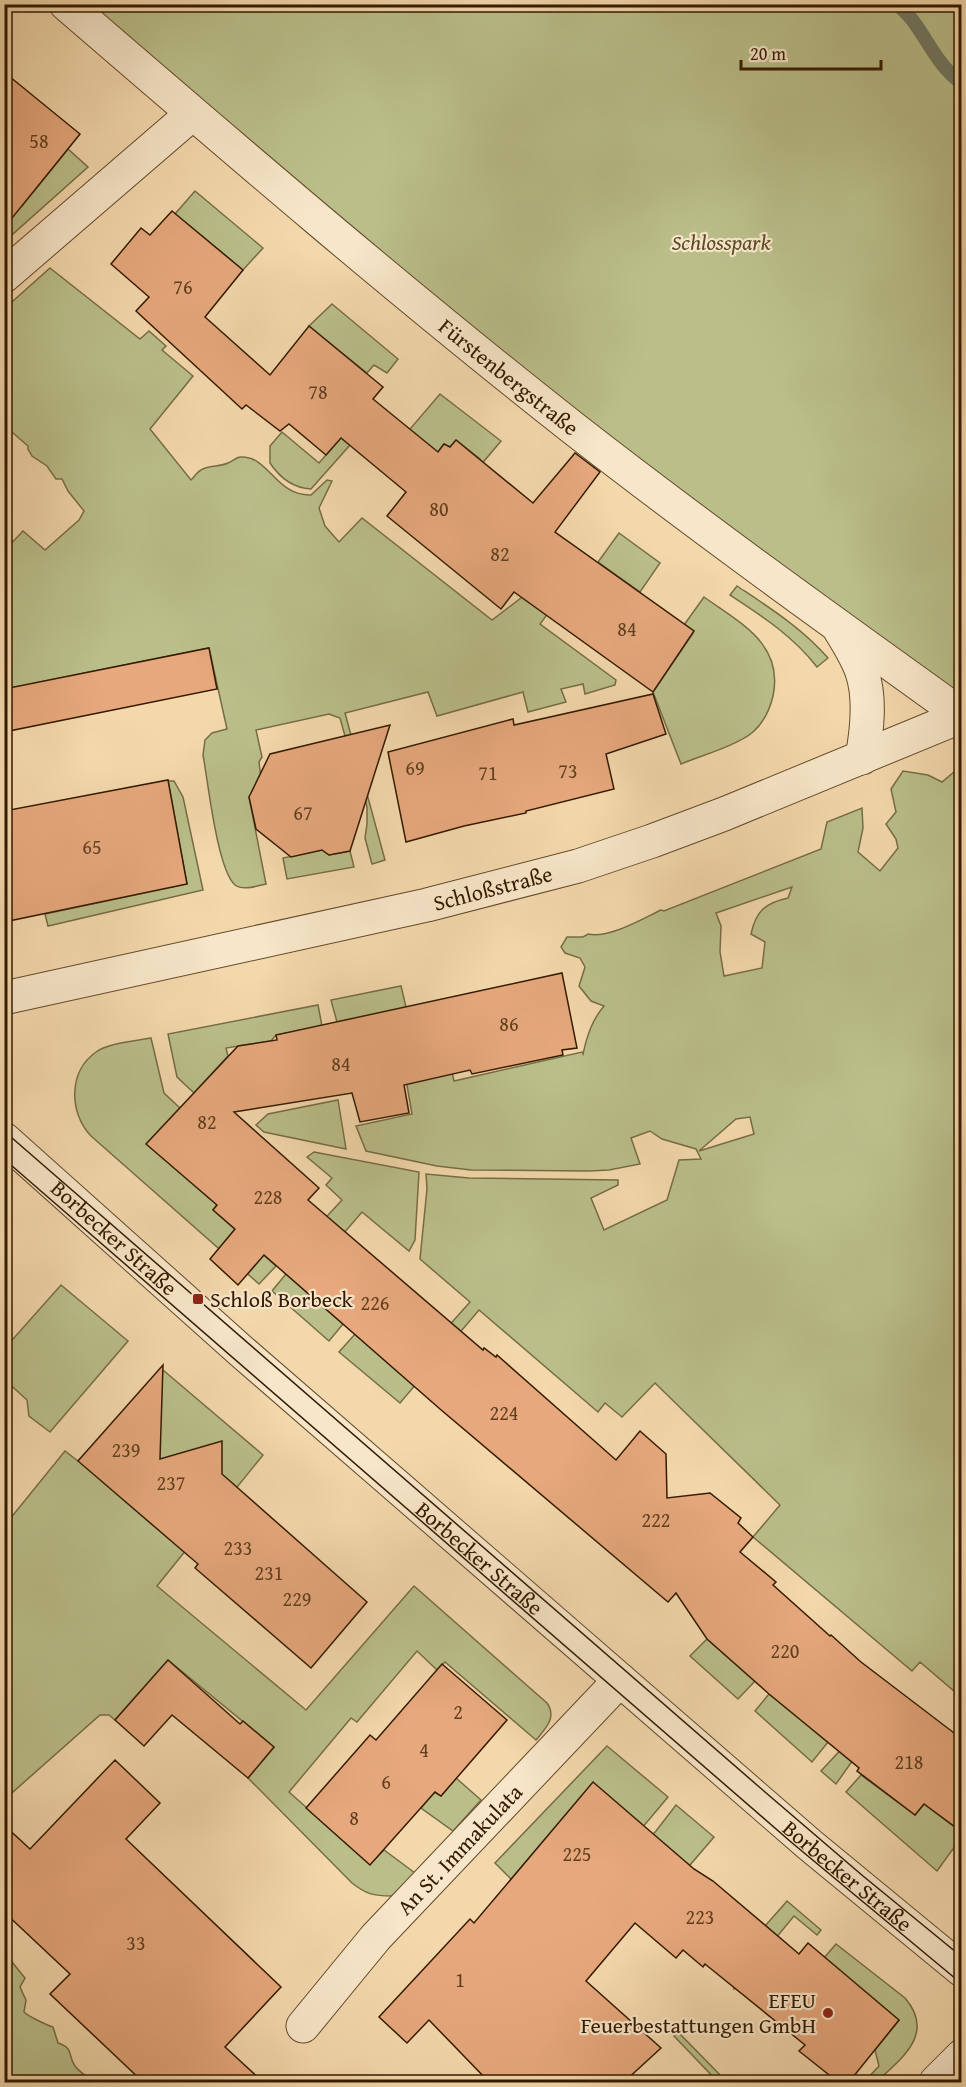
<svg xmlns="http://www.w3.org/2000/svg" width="966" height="2087" font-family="'Gentium Book Plus',serif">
	<rect width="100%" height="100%" fill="#f3d8ac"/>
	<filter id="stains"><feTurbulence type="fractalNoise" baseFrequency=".00333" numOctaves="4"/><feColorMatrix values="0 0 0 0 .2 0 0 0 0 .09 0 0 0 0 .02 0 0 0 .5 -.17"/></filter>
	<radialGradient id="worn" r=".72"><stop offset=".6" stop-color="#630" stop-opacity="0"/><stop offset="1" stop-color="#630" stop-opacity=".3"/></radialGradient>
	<!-- green -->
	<g fill="#babf8a" stroke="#776c45" stroke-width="1.5" fill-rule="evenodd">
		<path d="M66,5h895v710l-38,-28z"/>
		<path d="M68,149l20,18 -83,74 -1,-49 18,14z"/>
		<path d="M195,191l68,57 -20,22 -68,-56z"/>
		<path d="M50,268l90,71 9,-8 17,15 -4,4 31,26 -43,53 41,51c3,-3 6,-8 10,-10 7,-5 19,-3 27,-7 5,-2 7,-5 12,-6 29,-2 35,39 71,38l16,-15 5,1 -13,27 6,18 14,16 23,-24 130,102 33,-25 24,17 -9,12 76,56 -1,5 -30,9 -2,-10 -22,5 5,13 -38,10 -5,-20 -86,24 -9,-24 -83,21 40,147 -13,4 -7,-26 2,-14v-17l-10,-46h-5l-12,-43 -11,-4 -73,16 6,27 -3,5 2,17 -12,18 17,87c-9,2 -23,7 -31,1 -18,-16 -27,-104 -32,-130l2,-15 7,-7 15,-4 -18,-81 -204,41v-139l18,-19 22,19 34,-30 5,-9 -16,-20 -6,-12h-6l-9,-13 -15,-10 -4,-7v-3l-23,-20 -1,-117z"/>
		<path d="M332,304l66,55 -11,14 -13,-8 -7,8 -58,-47z"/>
		<path d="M440,394l61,47 -22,26 1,-8 -24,-19 -6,7 -6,-3 -17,22 -17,-37z"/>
		<path d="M282,432l37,31 22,-25 9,7 -39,44c-18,-1 -31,-11 -41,-26v-17z"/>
		<path d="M619,533l41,30 -20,29 -42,-30z"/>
		<path d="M737,586c33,22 65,42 91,72l-11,9c-24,-31 -55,-51 -87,-72z"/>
		<path d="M704,597c36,26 80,47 69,99 -3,13 -10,27 -20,36 -15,13 -53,24 -72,32l-28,-72 40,-59 -9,-8z"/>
		<path d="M961,766v931l-41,-35 -8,9 -159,-134 27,-32 -125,-122 -33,34 -17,-14 -7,9 -119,-102 -79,93 -61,-51 17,-19 48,43 66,-74 -50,-43 7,-70 -1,-15 43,4 149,2v5l-27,13 13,32 63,-30 12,-40 22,-1 -5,-10 -34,-10 -12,-8 -19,7 9,26 -31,6 -20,1 -118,-1 -34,-4 -71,-15 -10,-25 56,-12 -18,-103 -57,11 -6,-22 70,-14 8,34 30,-6 15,67 128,-29 1,2c4,-18 9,-34 21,-48l-13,-5 -12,-15 6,-19 -5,-9 -15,-5 -4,-6 6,-10h16l5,-3c20,5 54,-15 73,-24l3,1 157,-62 6,-27 35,-14 1,20 -5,24 22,19 18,-23 -2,-9 -10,-15 10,-12 -5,-23 12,-18 25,4 14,7zM792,887l-4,11c-23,5 -32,13 -37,36l14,8 -3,26 -38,8 -4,-24 1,-26 -5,-13zM750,1117l4,17 -55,17 37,-32z"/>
		<path d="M168,781h6l9,16 20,93 -155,36 -3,-12 142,-30z"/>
		<path d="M322,850l7,5 21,-4 4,16 -67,12 -4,-21z"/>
		<path d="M318,1005l4,21 -46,9 -5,6 -45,7 2,8 -34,37 -17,-16 -9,-43z"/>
		<path d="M151,1038l13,55 16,15 -33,36 70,61 -4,5 63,56 -17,18 -168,-148c-22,-23 -23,-64 5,-84 12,-9 39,-11 55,-14z"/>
		<path d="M338,1100l8,49 -82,-17 -8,-7 12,-11z"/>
		<path d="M314,1152l105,20 -4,68 -6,11 -47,-39 -62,72 2,4 41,36 -14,17 -57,-50 37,-45 -5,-5 38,-41 -16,-15 6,-7 -25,-21z"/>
		<path d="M61,1285l67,56 -78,91 -21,-16 -2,-16 -22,-20v-32z"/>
		<path d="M163,1370l100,85 -106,131 149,124 108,-124 133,117c10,14 -1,25 -11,37l-91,-78 -8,8 -20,-19 -60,71 -6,-4 -62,74 81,72 14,-14 31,23 -23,23c-19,0 -26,-2 -40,-13l-104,-105 26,-31 -106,-87 -53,60 -6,-5h-9l-95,84v-274l60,-74 13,10z"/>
		<path d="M707,1639l48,42 -17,18 -48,-43z"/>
		<path d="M769,1694l59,48 -16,20 -57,-51z"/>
		<path d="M888,1699l-23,44 -29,41 -15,-13z"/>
		<path d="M607,1746l61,51 -26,31 -119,63 -28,-28z"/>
		<path d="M861,1775l54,40 9,-11 37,28v6l-24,33 -91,-79z"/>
		<path d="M456,1778l25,22 -28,31 -32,-23 13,-16 7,4z"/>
		<path d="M676,1805l38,32 -66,77 -49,-20 57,-63z"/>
		<path d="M787,1901l34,29 -4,5 -23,-19 -60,73c-7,-27 36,-67 53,-88z"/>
		<path d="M836,1944l69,54c31,36 -4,61 -29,84h-12l15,-16 -4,-16 24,-30 -75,-62z"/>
		<path d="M5,1960l7,2 13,16 -5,9 6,13 -2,12c4,4 22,13 29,15l5,16c17,6 9,12 17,23 4,6 13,11 19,16h-89z"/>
		<path d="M678,2032l49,50h-9l-44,-46z"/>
	</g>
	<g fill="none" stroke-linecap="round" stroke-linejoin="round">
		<!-- stream -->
		<path stroke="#727a66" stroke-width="14" d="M896,4c27,19 35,58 66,79"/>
	</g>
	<!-- building -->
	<g fill="#e6a87c" stroke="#341a00" stroke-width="1.5">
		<path d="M4,72l76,62 -76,94z"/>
		<path d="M172,211l71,59 -38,47 65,58 39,-49 74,61 -10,12 65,53 6,-8 6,3 6,-7 77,63 42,-50 25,19 -45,60 139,99 -41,61 -139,-100 -13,17 -114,-93 19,-24 -65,-54 -15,17 -37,-31 -9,7 -34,-26 -4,4 -106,-98 13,-14 -38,-33 30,-36 9,7z"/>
		<path d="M209,648l8,41 -213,43v-43z"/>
		<path d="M653,694l13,40 -60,20 8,35 -88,22v2l-62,13 -58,16 -18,-90 125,-33 1,6z"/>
		<path d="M390,725l-40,126 -21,4 -7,-5 -31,7 -35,-28 -7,-32 21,-43z"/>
		<path d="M168,780l19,104 -183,38v-111z"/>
		<path d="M562,973l15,75 -15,2 1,5 -91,19 -2,-4 -66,15 5,28 -49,9 -8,-29 -118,19 85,76 -11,12 175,150 1,-2 12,9 1,-2 119,105 24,-29 26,23 1,44 43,-5 31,25 -3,5 15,14 -13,15 36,30 -3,3 57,51 1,-1 30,27 101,77v93l-38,-28 -9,11 -58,-44 2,-3 -90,-74 -62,-55 -31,-46 -8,9 -228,-193 -176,-154 -26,30 -28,-26 25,-30 -22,-19 4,-5 -71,-61 92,-98 39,-6 -1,-5z"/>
		<path d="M163,1365l-3,94 62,-18v33l145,128 -56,66 -116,-100 3,-4 -120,-103z"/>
		<path d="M168,1660l72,64 3,-3 31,26 -26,31 -76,-63 -28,31 -29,-26z"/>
		<path d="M442,1664l65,56 -66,76 -6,-4 -65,73 -64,-57 64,-73 6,5z"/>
		<path d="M115,1760l45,43 -34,36 155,148 -56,60 38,35h-120l-93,-88 20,-20 -66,-62v-87l26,24z"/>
		<path d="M593,1782l101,87 19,12 86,73 9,-11 91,77 -50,62h-11l-39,-31 6,-6 -100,-81 -2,3 -20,-17 -7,8 -41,-35 -49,58 75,67 -37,34h-135l-60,-62 -22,23 -28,-26 91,-98 4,4z"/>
	</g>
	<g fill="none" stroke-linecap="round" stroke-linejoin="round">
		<defs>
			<g id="minor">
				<path id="s1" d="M66,4c167,144 334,288 507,424 127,99 258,193 389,287"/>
				<path d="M4,276l188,-162"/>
				<path d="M840,630c8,13 17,27 22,42 9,27 5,59 0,86"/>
				<path id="s2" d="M4,998l423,-93 151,-39 74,-25 72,-27 238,-98"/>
				<path id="s3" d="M4,1139l237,212 166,144 403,350 152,125"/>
				<path id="s4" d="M303,2026l73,-89 244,-257"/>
				<path d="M936,2082l26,-26"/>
			</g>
		</defs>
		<!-- minor casing -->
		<use href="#minor" stroke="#644a2b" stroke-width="35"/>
		<!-- minor -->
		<use href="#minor" stroke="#f7e6c9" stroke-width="33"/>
		<!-- tram -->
		<g stroke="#341a00" stroke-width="1.5">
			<path d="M4,1131l761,661 98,84 99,81"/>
			<path d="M4,1159l787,683 171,142"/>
		</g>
	</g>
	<!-- markers -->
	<g fill="#8f2418" stroke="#f7e6c9" stroke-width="2">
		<rect x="192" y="1293" width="12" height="12" rx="3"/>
		<circle cx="828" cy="2013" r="6"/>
	</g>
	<g text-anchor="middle" stroke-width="4.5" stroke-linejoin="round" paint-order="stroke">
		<!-- number labels -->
		<g font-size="20" fill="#603e1f">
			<text x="39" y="148">58</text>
			<text x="183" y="294">76</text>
			<text x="318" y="399">78</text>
			<text x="439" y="516">80</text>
			<text x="500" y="561">82</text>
			<text x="627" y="636">84</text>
			<text x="415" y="775">69</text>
			<text x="568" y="778">73</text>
			<text x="488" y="780">71</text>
			<text x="303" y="820">67</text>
			<text x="92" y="854">65</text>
			<text x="509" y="1031">86</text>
			<text x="341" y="1071">84</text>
			<text x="207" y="1129">82</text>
			<text x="268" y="1204">228</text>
			<text x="375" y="1310">226</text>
			<text x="504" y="1420">224</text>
			<text x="126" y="1457">239</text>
			<text x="171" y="1490">237</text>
			<text x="656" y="1527">222</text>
			<text x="238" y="1555">233</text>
			<text x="269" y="1580">231</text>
			<text x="297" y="1606">229</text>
			<text x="785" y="1658">220</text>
			<text x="458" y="1719">2</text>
			<text x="424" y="1757">4</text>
			<text x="909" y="1769">218</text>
			<text x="386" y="1789">6</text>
			<text x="354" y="1825">8</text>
			<text x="577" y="1861">225</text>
			<text x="700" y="1924">223</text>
			<text x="136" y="1950">33</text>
			<text x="460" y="1987">1</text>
		</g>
		<!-- park labels -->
		<g font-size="22" font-style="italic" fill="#5c4c29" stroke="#f7e6c9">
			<text x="721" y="250">Schlosspark</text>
		</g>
		<!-- street labels -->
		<g font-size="22" fill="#341a00" stroke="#f7e6c9">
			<text dy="8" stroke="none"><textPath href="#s1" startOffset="579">Fürstenbergstraße</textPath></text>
			<text dy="8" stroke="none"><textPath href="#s2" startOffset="501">Schloßstraße</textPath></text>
			<text dy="8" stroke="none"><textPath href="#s3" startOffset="148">Borbecker Straße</textPath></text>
			<text dy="8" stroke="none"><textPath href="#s3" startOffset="634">Borbecker Straße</textPath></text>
			<text dy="8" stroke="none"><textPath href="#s4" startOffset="236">An St. Immakulata</textPath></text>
			<text dy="8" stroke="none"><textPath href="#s3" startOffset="1120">Borbecker Straße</textPath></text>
		</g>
		<!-- poi labels -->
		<g font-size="22" fill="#341a00" stroke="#f7e6c9" text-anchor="start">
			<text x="210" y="1307">Schloß Borbeck</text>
			<text x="816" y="2008" text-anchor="end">EFEU<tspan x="816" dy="25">Feuerbestattungen GmbH</tspan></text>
		</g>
	</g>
	<!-- margin -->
	<rect width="966" height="2087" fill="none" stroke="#f3d8ac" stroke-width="24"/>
	<rect x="6" y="6" width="954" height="2075" fill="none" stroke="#341a00" stroke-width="3"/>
	<rect x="12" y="12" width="942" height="2063" fill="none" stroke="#341a00" stroke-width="1.5"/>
	<!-- scale -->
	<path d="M741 60v9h140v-9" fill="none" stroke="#341a00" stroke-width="3"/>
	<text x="750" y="60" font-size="18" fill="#341a00" stroke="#f7e6c9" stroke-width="4.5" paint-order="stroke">20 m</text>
	<rect width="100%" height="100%" filter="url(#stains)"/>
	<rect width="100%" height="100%" fill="url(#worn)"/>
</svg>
